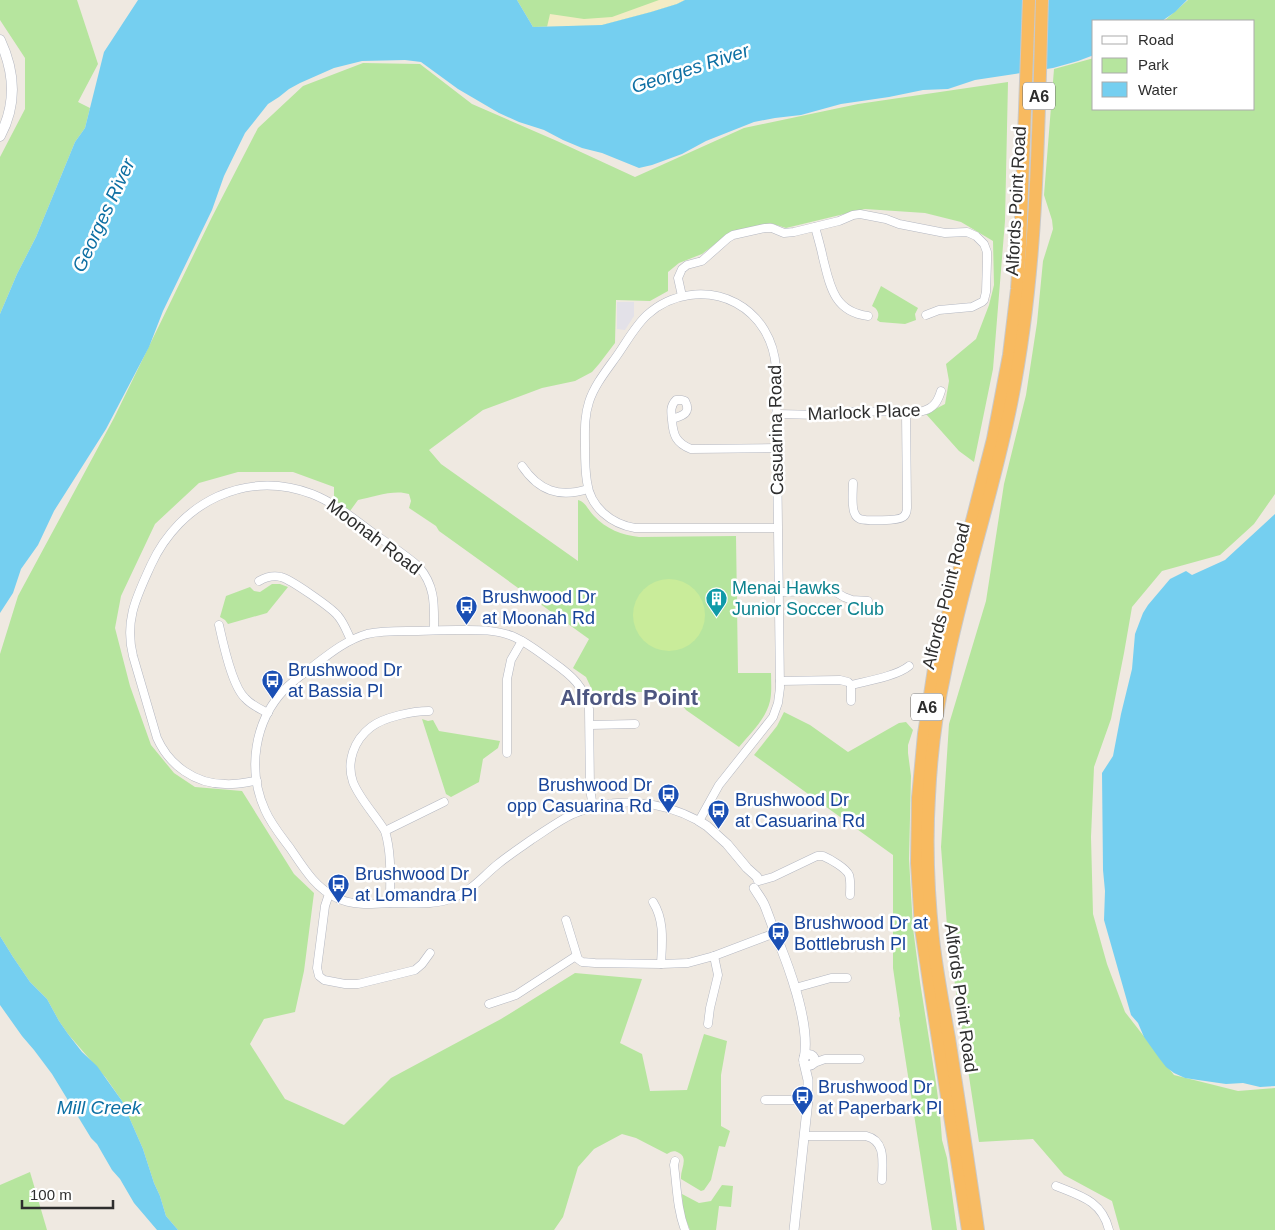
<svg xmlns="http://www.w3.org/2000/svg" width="1275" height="1230" font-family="Arial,sans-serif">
	<rect width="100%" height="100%" fill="#efe9e1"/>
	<!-- industrial -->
	<path fill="#e3e1e8" d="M617,302h17v14l-9,14 -8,-1z"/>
	<!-- green -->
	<g fill="#b6e59e">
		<path d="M0,0h77l21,64 -20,38 12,6 -5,20 -10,14 -39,95 -19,37 -17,40v-157l25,-48v-51l-25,-38z"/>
		<path d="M517,0h168l-8,4 -26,8 -49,13 -69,2z"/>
		<path d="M1188,0h87v494l-21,30 -34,31 -58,16 -30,36 -8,46 -13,66 -17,48 -3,70 2,77 14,50 18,48 49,63 64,16 37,-3v142h-155l-8,-29 -48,-26 -31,-36 -54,3 -31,-203 -7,-92 8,-123 37,-123 18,-117 22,-89 11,-72 6,-62 10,-32 -1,-9 -8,-25 10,-126 40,-11v51h160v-88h-90z"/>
		<path d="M363,63l57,1 52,40 85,37 78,36 109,-49 114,-24 150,-22 -3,139 -12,148 -19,93 -15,-11 -33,-37 19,-10 4,-23 -3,-17 30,-25 13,-34 5,-20 -1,-44 -32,-19 -36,-9 -60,-4 -79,19 -16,-5 -39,9 -29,22 -23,9 -11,9v19l-18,10 -34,-1 -1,43 -16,21 -7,8 -17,9 -33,7 -59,22 -54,40 12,14 137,97v-61c9,3 9,9 16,16 12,13 28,19 45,21l97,-1 2,137h33c0,9 1,19 -1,28 -4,18 -20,33 -31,46l-53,-37 -12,-16 3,-2h-84l-7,-15 -13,-9 16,-29 -150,-108 -3,-5 -27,-18 2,-7 -2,-7c-14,-5 -37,3 -51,6l-8,11 -16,-11v-13l-41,-15h-55l-39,11 -44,41 -34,72 -6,32 15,58 21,59 23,28 21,14 47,4 52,83 20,19 -10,78 -9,41 -31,7 -14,25 35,55 59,26 47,-47 110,-59 74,-46 67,6 -22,64 22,11 8,37 37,-1 17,-56 23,7 -6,34v51l9,5 -5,16 -6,-1 -8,34 -7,10 -3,1 -20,-12c-1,-9 8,-21 -2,-26 -4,-3 -8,-2 -12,1l-31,-16 -14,-4 -28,15 -16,18 -15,50 -9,13h-376l-12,-14 -6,-20 -6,-13 -11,-34 -21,-48 -16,-23 -38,-44 -9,-13 -12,-22 -17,-17 -17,-25 -13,-21v-282l18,-58 96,-178 98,-201 46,-89 45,-42z"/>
		<path d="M881,286l37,22 -3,6 1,6 -11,4 -25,-2 -3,-2c3,-6 1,-11 -5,-14z"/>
		<path d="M272,584h8l8,3 -21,26 -39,11 -3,-4 -5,-3 6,-21 24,-9 4,4 6,1z"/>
		<path d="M784,712l26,13 38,27 51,-29 7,-1 7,8 -5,15v8l3,23 -2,83 4,69 7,54 16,101 4,31 2,26 5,18 10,72h-25l-33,-212 1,-2 -7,-48v-113l-139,-100 23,-29z"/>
		<path d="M422,719l6,2 5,-1 6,11 61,10 -2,7 -15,11 -4,23 -28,15 -5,-3z"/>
		<path d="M30,1172l17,58h-47v-45z"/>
		<path d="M722,1185l11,1 -2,21 -12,-1 -3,24h-26l-7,-17 -1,-19 17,9 12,-2z"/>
	</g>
	<!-- sand -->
	<path fill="#f3ecc5" d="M659,0h26l-8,4 -26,8 -49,13 -55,2 3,-13 34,5 28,-2z"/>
	<!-- pitch -->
	<circle fill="#c9ec9a" cx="669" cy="615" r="36"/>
	<!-- water -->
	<g fill="#75cff0">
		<path d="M138,0h379l16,27 69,-2 49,-13 26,-8 8,-4h502l-12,12 -13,9h-68v34l-16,6 -25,7 -78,12 -27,9 -25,1 -34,7 -48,7 -40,11 -26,3 -21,4 -48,19 -24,13 -30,11 -13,3 -37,-15 -20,-5 -19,-8 -19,-10 -25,-8 -20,-9 -41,-24 -37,-27 -16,-2 -43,1 -28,7 -34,15 -11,6 -10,8 -11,7 -23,29 -21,43 -12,34 -49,101 -14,36 -43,82 -52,82 -16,34 -17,24 -8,24 -13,20v-299l17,-40 19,-37 39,-95 10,-14 19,-76z"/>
		<path d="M1275,514v572l-15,1 -17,-4 -17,1 -28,-4 -13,-2 -11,-5 -8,-6 -7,-9 -15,-21 -6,-14 -7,-8 -27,-95 1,-29 -2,-21 -1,-97 11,-17 8,-42 11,-45 3,-35 8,-21 5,-8 22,-26 16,-8 6,4 33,-15z"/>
		<path d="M0,936l13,21 17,25 17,17 12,22 9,13 14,18 15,14 25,35 21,48 11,34 6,13 6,20 12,14h-21l-23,-27 -14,-24 -8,-9 -15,-26 -6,-6 -39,-64 -18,-24 -12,-14 -22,-31z"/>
	</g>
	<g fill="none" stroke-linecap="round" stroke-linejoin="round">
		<defs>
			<g id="minor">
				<path d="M815,227c3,11 6,21 8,31 7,28 11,54 45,58"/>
				<path d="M682,296l-4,-18 4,-9 5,-4 15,-4 26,-23 5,-3 32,-7h7l12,5 10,-1 45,-11 14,-6 7,-1 26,5 13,5 46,9 22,-1 9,4 8,8 3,8v9l-1,31 -2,8 -2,2 -10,5 -33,3 -13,5"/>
				<path d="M776,414l45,1 13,-3 89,-1c11,-3 15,-10 18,-20"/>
				<path d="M672,419c9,-3 20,-5 13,-18l-3,-1h-6c-6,6 -5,12 -4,20 1,15 4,23 19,29l86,-1"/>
				<path d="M522,466c17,25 37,32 66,23"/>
				<path d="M853,483c0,8 -2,25 2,31 1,3 3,4 5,5 7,2 38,2 43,-2 3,-2 4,-6 4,-10l-1,-95"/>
				<path d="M259,581c7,-4 14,-6 22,-4 9,2 51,31 57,39 6,7 9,16 13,24"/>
				<path d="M779,592l55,-1 10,6 8,3 16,1"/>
				<path d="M219,625c4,18 13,61 26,73 6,7 15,11 23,15"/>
				<path d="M780,681l60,-1 8,2 3,3c16,-4 46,-9 58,-19"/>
				<path d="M851,701v-16"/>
				<path d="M590,725l45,-1"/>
				<path d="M507,753v-74l4,-19 11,-19"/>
				<path d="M257,781c-11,1 -21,4 -32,3 -30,0 -56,-19 -68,-46l-24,-82c-9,-36 4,-60 18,-91 29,-63 95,-96 161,-71 23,9 42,25 61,39 15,11 32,21 46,34 17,20 15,39 15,63"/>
				<path d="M593,807l-3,-18 -1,-80c-4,-22 -18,-34 -35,-46 -14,-10 -27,-21 -42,-27 -18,-7 -36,-6 -55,-6 -16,0 -33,1 -50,1 -13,0 -27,0 -40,3 -21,6 -38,20 -55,33 -9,7 -19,14 -27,22 -31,32 -38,81 -20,121 6,14 16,26 25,38 13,19 25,40 47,50 16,8 36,6 54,5 21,0 44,3 64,-6 18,-7 29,-22 43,-33 11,-9 22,-16 33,-24 14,-9 27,-19 42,-26 41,-18 87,-14 126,7l20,-36 54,-68 5,-14 2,-15 -4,-320c-2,-28 -16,-52 -40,-65 -29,-15 -65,-10 -89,12 -12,11 -21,28 -31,42 -10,14 -22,29 -27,45 -5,15 -4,30 -4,45 0,12 0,23 2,35 3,25 24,42 48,46h143"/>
				<path d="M385,831l59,-29"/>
				<path d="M759,881l14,-4 44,-21h6c7,3 23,12 26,19 2,6 1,14 1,20"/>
				<path d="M329,894l-4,12 -8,62 2,8 5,4 21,4h13l57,-14 7,-6 8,-11"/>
				<path d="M653,902c12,19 9,41 8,62"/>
				<path d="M390,903c0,-24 2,-49 -5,-72 -9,-15 -26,-33 -32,-49 -7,-20 1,-42 18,-55 13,-10 42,-16 58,-16"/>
				<path d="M566,920l12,39 4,3 13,1 66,1 27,-1 26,-7 61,-23"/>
				<path d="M795,988l36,-10h16"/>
				<path d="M489,1004l27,-9 60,-39"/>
				<path d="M708,1024l2,-16 8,-33 -4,-19"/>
				<path d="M814,1063l11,-4h35"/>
				<path d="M765,1100h43"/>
				<path d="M805,1136h61c21,5 16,28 16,44"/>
				<path d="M675,1161l-1,4c3,22 3,44 11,65"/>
				<path d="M1056,1186c25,10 46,15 53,44"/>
			</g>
			<g id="tertiary">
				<path d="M699,821l8,5 20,18 20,24 10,9 1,3"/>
				<path d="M754,888c3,5 7,10 10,16 4,9 7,19 11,29 13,31 36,92 29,126"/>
				<circle cx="809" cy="1060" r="5.5"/>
				<path d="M794,1230l14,-130v-20l-4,-17"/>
			</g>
			<path id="secondary" d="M0,40c15,32 17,64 0,96"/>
			<g id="trunk">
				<path d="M968,1230l-39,-248 -8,-54 -4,-65 1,-65 6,-64 10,-65 59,-230 16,-84 8,-66 3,-44 9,-245"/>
				<path d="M978,1230c-9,-64 -19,-128 -29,-192 -6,-33 -12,-65 -16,-99 -5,-47 -7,-95 -4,-143 2,-42 7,-83 16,-124 18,-92 49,-181 67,-273 26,-131 26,-266 30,-399"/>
			</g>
		</defs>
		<!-- minor casing -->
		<use href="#minor" stroke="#b4b7c1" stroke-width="9"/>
		<!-- tertiary casing -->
		<use href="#tertiary" stroke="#b4b7c1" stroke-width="10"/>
		<!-- secondary casing -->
		<use href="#secondary" stroke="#b4b7c1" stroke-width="11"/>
		<!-- trunk casing -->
		<use href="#trunk" stroke="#c9c9c9" stroke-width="14"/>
		<!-- minor -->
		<use href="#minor" stroke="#fff" stroke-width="8"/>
		<!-- tertiary -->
		<use href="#tertiary" stroke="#fff" stroke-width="9"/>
		<!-- secondary -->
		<use href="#secondary" stroke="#fff" stroke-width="10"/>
		<!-- trunk -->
		<use href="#trunk" stroke="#f8ba60" stroke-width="12"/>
	</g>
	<!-- icons -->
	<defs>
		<symbol id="building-pin" viewBox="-11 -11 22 30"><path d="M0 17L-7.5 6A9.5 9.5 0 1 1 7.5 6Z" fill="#0f9aa8" stroke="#fff"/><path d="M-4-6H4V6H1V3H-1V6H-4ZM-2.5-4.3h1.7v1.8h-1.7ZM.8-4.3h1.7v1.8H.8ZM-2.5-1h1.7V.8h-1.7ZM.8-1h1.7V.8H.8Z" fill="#fff"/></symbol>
		<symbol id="bus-pin" viewBox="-11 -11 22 30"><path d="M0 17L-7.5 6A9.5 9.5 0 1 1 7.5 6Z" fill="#1a4fb4" stroke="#fff"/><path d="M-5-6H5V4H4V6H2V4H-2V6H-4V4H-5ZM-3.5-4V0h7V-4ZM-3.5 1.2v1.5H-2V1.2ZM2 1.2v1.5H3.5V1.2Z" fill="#fff"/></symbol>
	</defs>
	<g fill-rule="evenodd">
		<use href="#building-pin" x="704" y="586" width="25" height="34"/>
		<use href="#bus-pin" x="454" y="594" width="25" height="34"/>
		<use href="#bus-pin" x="260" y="668" width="25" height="34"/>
		<use href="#bus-pin" x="656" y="782" width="25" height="34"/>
		<use href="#bus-pin" x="706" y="798" width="25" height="34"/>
		<use href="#bus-pin" x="326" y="872" width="25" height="34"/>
		<use href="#bus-pin" x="766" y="920" width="25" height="34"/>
		<use href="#bus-pin" x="790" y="1084" width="25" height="34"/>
	</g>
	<g text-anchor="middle" stroke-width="5" stroke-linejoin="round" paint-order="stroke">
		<!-- shield labels -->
		<g fill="#fff" stroke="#6d6d6d" stroke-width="1">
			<rect x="1023" y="82.5" width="32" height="27" rx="4"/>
			<rect x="911" y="693.5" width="32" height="27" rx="4"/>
		</g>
		<g font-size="16" font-weight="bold" fill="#2e2e2e">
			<text x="1039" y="102">A6</text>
			<text x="927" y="713">A6</text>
		</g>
		<!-- street labels -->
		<g font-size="18" fill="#2e2e2e" stroke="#fff">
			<text transform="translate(1016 201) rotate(-87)" y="6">Alfords Point Road</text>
			<text transform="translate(864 412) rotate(-2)" y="6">Marlock Place</text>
			<text transform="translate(776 430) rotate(-91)" y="6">Casuarina Road</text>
			<text transform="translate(374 537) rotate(37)" y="6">Moonah Road</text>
			<text transform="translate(946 596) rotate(-76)" y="6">Alfords Point Road</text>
			<text transform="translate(961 998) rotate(82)" y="6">Alfords Point Road</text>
		</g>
		<!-- culture labels -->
		<g font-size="18" fill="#0d838f" stroke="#fff" text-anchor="start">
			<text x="732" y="594">Menai Hawks<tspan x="732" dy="21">Junior Soccer Club</tspan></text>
		</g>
		<!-- transit labels -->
		<g font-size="18" fill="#164399" stroke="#fff" text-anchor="start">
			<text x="482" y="603">Brushwood Dr<tspan x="482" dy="21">at Moonah Rd</tspan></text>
			<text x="288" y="676">Brushwood Dr<tspan x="288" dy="21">at Bassia Pl</tspan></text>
			<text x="652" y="791" text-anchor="end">Brushwood Dr<tspan x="652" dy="21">opp Casuarina Rd</tspan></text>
			<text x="735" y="806">Brushwood Dr<tspan x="735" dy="21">at Casuarina Rd</tspan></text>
			<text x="355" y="880">Brushwood Dr<tspan x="355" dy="21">at Lomandra Pl</tspan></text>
			<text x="794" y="929">Brushwood Dr at<tspan x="794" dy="21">Bottlebrush Pl</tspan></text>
			<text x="818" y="1093">Brushwood Dr<tspan x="818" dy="21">at Paperbark Pl</tspan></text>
		</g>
		<!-- water labels -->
		<g font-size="19" font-style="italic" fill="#0d6fa3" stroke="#fff">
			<text transform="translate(690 68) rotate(-18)" y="7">Georges River</text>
			<text transform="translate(103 215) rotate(-65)" y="7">Georges River</text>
			<text x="99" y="1114">Mill Creek</text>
		</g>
		<!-- district labels -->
		<g font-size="22" font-weight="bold" fill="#4d5680" stroke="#fff">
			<text x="629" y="705">Alfords Point</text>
		</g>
	</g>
	<!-- legend -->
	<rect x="1092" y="20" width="162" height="90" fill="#ffffff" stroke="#ababab"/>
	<rect x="1102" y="36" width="25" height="8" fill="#ffffff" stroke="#ababab"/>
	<text x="1138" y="45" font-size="15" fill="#2e2e2e">Road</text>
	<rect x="1102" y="58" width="25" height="15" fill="#b6e59e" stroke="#ababab"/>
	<text x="1138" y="70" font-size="15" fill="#2e2e2e">Park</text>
	<rect x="1102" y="82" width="25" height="15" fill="#75cff0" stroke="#ababab"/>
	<text x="1138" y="95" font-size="15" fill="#2e2e2e">Water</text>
	<!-- scale -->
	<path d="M22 1200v8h91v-8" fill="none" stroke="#2e2e2e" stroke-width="2.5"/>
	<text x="30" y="1200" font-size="15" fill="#2e2e2e" stroke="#ffffff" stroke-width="4" paint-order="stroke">100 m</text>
</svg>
